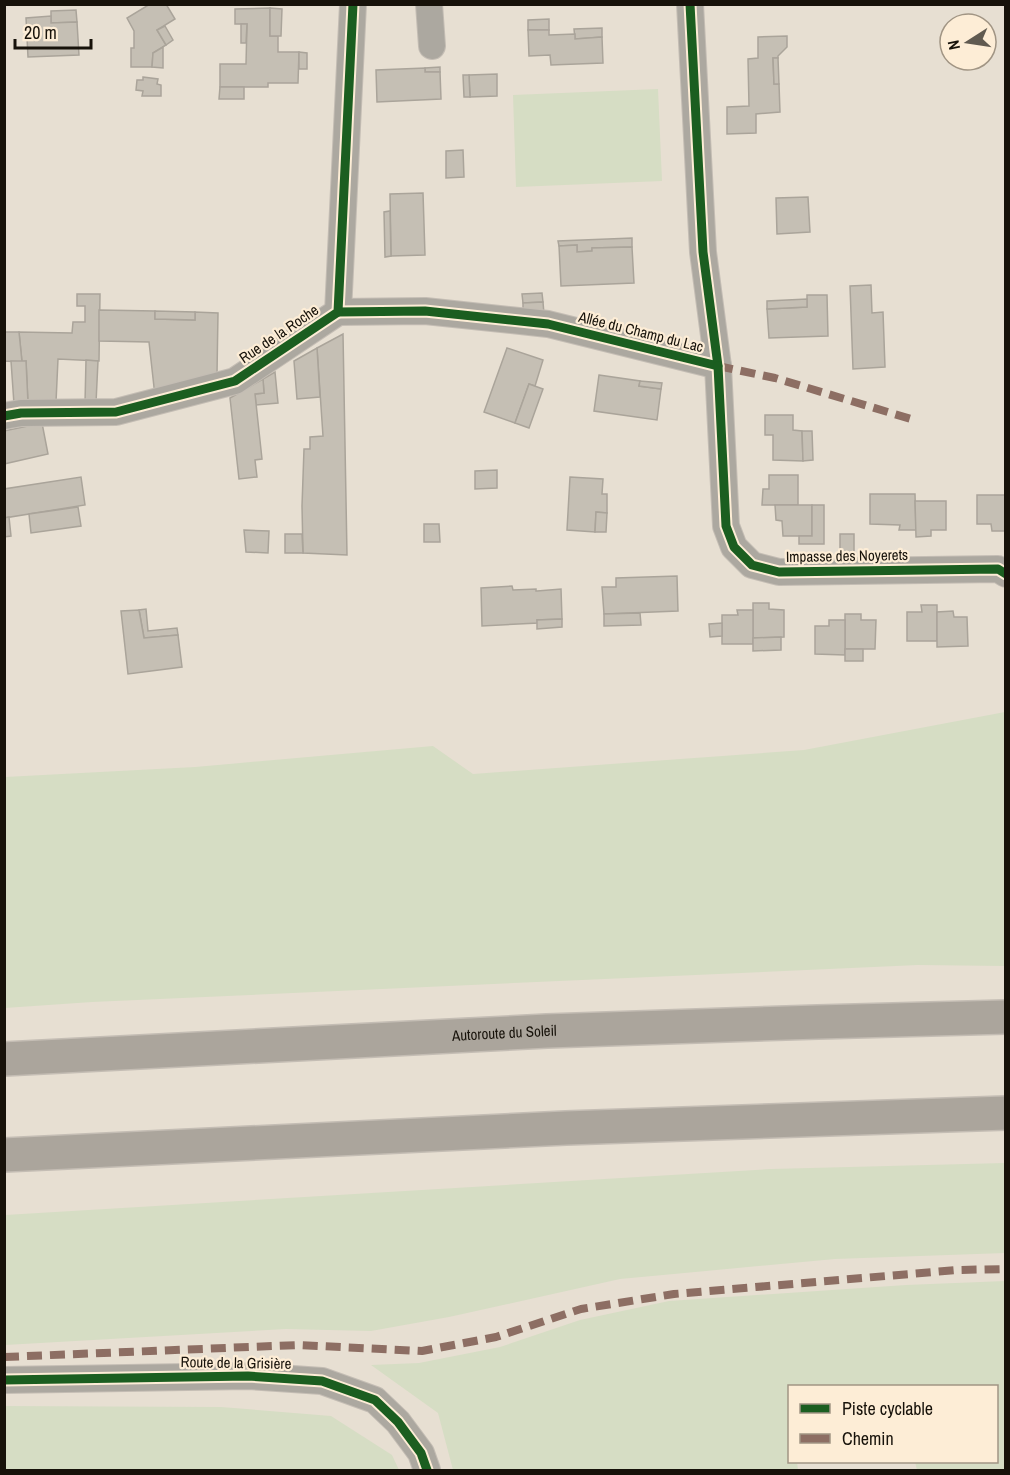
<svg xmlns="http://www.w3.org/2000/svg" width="1010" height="1475" font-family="'Archivo Narrow',sans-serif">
	<rect width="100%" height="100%" fill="#e7dfd2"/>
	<!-- green -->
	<g fill="#d6ddc4">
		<path d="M658,89l4,92 -146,6 -3,-92z"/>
		<path d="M1005,712v254l-87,-1 -826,37 -87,6v-231l190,-10 238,-21 40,28 331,-24z"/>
		<path d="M1005,1163v90l-170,6 -215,20 -171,38 -78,14 -85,-2 -281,16v-130l766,-46z"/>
		<path d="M1005,1281v189h-88l-2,-8h81v-76h-206v76h7l1,8h-345l-15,-57 -67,-48 48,-2 81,-16 80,-27 89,-19 237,-16z"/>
		<path d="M5,1406l216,1 110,9 61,39 7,15h-394z"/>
	</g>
	<!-- building -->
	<g fill="#c5bfb4" stroke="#aaa49a" stroke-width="1.5">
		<path d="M150,4h16l9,15 -18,11 9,15 -13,8 -1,14h-21v-19h3v-17l-7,-13z"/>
		<path d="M270,8v28h8v16h21l-1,31h-30v4h-48v-23h26l1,-40h-12v-15z"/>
		<path d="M270,8l12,1 -1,27h-11z"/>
		<path d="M76,10l1,12 -26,1v-12z"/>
		<path d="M51,16v7l26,-1 2,33 -51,2 -2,-39z"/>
		<path d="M549,19v11h-21v-10z"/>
		<path d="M241,24h6l-1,19h-5z"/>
		<path d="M165,26l8,14 -7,5 -9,-15z"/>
		<path d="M602,28v9l-27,2 -1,-10z"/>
		<path d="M528,30h21v5l26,-1v5l27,-2 1,26 -52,2 -1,-10 -21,1z"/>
		<path d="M787,36v11l-9,9v2h-5l1,26h5l1,28 -24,2v19l-29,1v-27l22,-1 -1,-47 10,-1v-21z"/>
		<path d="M163,47v21l-11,-1 1,-14z"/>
		<path d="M299,52l8,1v16h-8z"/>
		<path d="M773,58h5l1,26h-5z"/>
		<path d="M440,67v5h-15v-4z"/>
		<path d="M425,68v4h15l1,27 -64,3 -1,-32z"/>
		<path d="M497,74v22l-27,1 -1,-22z"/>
		<path d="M463,75h6l1,22h-6z"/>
		<path d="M143,77l15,2 -1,5 4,1v11h-19l1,-5 -7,-1 1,-10h6z"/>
		<path d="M220,87h24v12h-25z"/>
		<path d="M463,150l1,27 -18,1v-27z"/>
		<path d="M423,193l2,62 -34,1 -1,-62z"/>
		<path d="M808,197l2,35 -33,2 -1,-36z"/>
		<path d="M390,211l1,45 -6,1 -1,-45z"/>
		<path d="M632,238v9l-40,1v3l-15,1v-7l-18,1 -1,-5z"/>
		<path d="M577,245v7l15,-1v-3l40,-1 2,36 -73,3 -2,-40z"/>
		<path d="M871,285l1,28 11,-1 2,55 -32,2 -3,-83z"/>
		<path d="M542,293l1,9 -20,1 -1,-9z"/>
		<path d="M77,294h23l-1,67 -41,-2 -2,43 -28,1 -2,-42 -4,1 -3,-30 53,1 1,-11h12v-16h-8z"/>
		<path d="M807,295h20l1,41 -59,2 -2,-29 40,-2z"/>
		<path d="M807,299v8l-40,2v-8z"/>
		<path d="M543,302l1,12 -21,-4v-7z"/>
		<path d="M99,310l56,1v8l40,1v-8l23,1 -1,61 -62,22 -6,-54 -50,-1z"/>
		<path d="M155,311l40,1v8l-40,-1z"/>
		<path d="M4,332h15l3,30 -18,-1z"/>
		<path d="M343,334l4,221 -44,-2 -1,-47 2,-57h6v-12l13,-1 -6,-88z"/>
		<path d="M317,348l3,49 -23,2 -3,-38z"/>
		<path d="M507,348l36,12 -8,26 -6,-2 -14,39 -31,-11z"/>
		<path d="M86,360l12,1 -2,42h-11z"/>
		<path d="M11,361h15l2,42 -14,1z"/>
		<path d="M275,372l3,31 -22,2 -1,-11 9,-1 -1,-14z"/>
		<path d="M599,375l41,6 -1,5 22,3 -4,31 -63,-9z"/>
		<path d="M263,379l1,14 -9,1 7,65 -7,1 2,17 -18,2 -9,-81z"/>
		<path d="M640,381l22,2 -1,6 -22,-3z"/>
		<path d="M529,384l14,5 -14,39 -14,-5z"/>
		<path d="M765,415h28v15l9,1 1,30 -30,-1v-25h-8z"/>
		<path d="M42,423l6,31 -44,10v-33z"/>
		<path d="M802,431h10l1,29 -10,1z"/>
		<path d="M497,470v18l-22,1v-18z"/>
		<path d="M769,475h29v30h-36l1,-16h6z"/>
		<path d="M81,477l4,28 -81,13v-29z"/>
		<path d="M570,477l33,2 -1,15h5v19l-11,-1 -1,20 -28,-2z"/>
		<path d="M870,494h45l1,36h-17l1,-5 -30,-1z"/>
		<path d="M977,495h29v36h-14l-1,-7h-14z"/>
		<path d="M915,501h31v29h-15v6l-15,1z"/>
		<path d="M775,505h37v31h-29l-1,-15 -6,-1z"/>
		<path d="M812,505h12v39h-25v-8h13z"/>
		<path d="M78,507l3,19 -50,7 -2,-19z"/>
		<path d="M596,512l11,1 -1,19h-11z"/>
		<path d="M9,517l2,19 -7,1v-19z"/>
		<path d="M424,524h15l1,18h-16z"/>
		<path d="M244,530l25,1 -1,22 -22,-1z"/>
		<path d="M285,534h17l1,19h-18z"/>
		<rect x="840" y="534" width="14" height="21"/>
		<path d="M677,576l1,35 -74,3 -2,-27h14v-9z"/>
		<path d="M512,586l1,4 23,-1v2h1l24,-2 1,30 -25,1 1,3 -56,3 -1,-38z"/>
		<path d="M753,603h16v6l15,1v27l-31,1z"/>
		<path d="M921,605h16v36h-30v-29h15z"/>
		<path d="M146,609l2,22 29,-3 1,7 -34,3 -5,-28z"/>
		<path d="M139,610l5,28 34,-3 4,32 -54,7 -7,-63z"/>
		<path d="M737,610h16v34h-31v-29h16z"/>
		<path d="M953,611l1,6h13l1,29 -31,1v-35z"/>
		<path d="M640,613l1,12 -37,1v-12z"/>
		<path d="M845,614h16v6h15l-1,29h-30z"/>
		<path d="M562,619v8l-25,2v-9z"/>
		<path d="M829,620h16v35l-30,-1v-28h14z"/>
		<path d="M722,623v13l-12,1 -1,-13z"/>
		<path d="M781,637v13l-28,1v-13z"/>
		<rect x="845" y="649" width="18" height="12"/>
	</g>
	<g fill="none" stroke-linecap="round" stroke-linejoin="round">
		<defs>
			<g id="minor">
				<path d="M429,4l3,42"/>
				<path d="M338,312l87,-1 123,13 170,42 -15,-114 -13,-248"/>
				<path d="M718,366l8,160 8,21 18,18 27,7 219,-3 8,5"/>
				<path d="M4,416l17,-3 95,-1 119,-31 103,-69 15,-308"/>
				<path d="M4,1380l244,-4 74,5 53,19 23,22 23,31 6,17"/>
			</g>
			<g id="highway">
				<path id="s1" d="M4,1059l543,-28 271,-9 188,-5"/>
				<path d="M4,1155l562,-27 440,-15"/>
			</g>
		</defs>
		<!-- minor casing -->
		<use href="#minor" stroke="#c4bdb4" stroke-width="28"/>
		<!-- highway casing -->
		<use href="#highway" stroke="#c4bdb4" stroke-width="36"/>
		<!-- minor -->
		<use href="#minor" stroke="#aca8a0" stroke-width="26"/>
		<!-- highway -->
		<use href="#highway" stroke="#aba59c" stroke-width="33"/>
		<!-- quiet -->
		<g stroke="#8d6e63" stroke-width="8" stroke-dasharray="15 8" stroke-linecap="butt">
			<path d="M718,366l57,12 136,41"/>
			<path d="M4,1357l294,-12 124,6 74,-14 85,-28 93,-15 283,-24 49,-1"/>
		</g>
		<defs>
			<g id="cycleway">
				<path d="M338,312l87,-1 123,13 170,42 -15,-114 -13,-248"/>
				<path d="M718,366l8,160 8,21 18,18 27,7 219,-3 8,5"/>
				<path d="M4,416l17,-3 95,-1 119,-31 103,-69 15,-308"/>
				<path d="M4,1380l244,-4 74,5 53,19 23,22 23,31 6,17"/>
			</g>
		</defs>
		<!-- cycleway casing -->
		<use href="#cycleway" stroke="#fdedd6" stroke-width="13"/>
		<!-- cycleway -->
		<use href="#cycleway" stroke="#1b5e20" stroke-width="9"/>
	</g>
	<g text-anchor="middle" stroke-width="4.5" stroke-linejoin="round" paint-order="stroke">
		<!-- street labels -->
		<g font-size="15" fill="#17120a" stroke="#fdedd6">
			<text transform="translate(641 332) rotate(14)" y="5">Allée du Champ du Lac</text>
			<text transform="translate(279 334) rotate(-34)" y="5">Rue de la Roche</text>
			<text transform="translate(847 556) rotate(-1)" y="5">Impasse des Noyerets</text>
			<text dy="5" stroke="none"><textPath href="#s1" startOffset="501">Autoroute du Soleil</textPath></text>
			<text transform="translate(236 1363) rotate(1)" y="5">Route de la Grisière</text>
		</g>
	</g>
	<!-- border -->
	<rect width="1010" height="1475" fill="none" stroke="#17120a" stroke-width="12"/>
	<!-- legend -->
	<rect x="788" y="1385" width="210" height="78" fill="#fdedd6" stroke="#a19584" stroke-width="1.5"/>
	<rect x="800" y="1404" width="30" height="9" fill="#1b5e20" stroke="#a19584" stroke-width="1.5"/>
	<text x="842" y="1415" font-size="18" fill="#17120a">Piste cyclable</text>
	<rect x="800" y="1434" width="30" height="9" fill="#8d6e63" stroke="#a19584" stroke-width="1.5"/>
	<text x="842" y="1445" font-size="18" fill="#17120a">Chemin</text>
	<!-- north arrow -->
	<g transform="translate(968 42) rotate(258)"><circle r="28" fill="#fdedd6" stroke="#a19584" stroke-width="1.5"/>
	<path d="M0-4.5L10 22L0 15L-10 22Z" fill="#605a50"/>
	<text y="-9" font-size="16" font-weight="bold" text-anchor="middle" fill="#17120a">N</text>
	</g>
	<!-- scale -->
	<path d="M15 39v9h76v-9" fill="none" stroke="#17120a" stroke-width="3"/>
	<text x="24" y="39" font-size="18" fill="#17120a" stroke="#fdedd6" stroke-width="4.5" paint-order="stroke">20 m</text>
</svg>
